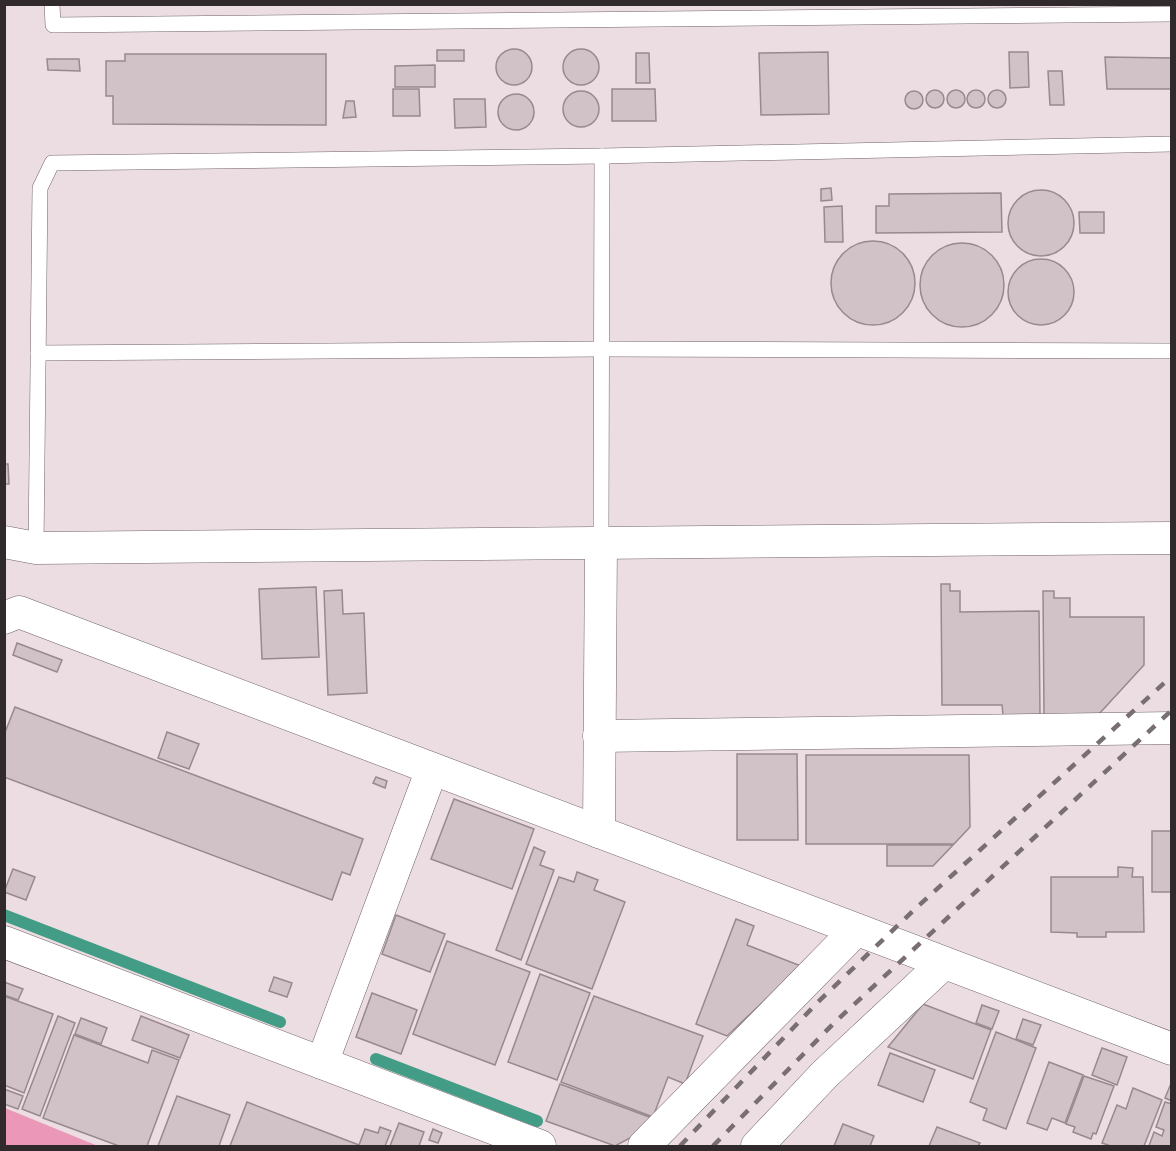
<svg xmlns="http://www.w3.org/2000/svg" width="1176" height="1151" font-family="'Alegreya Sans',sans-serif">
	<rect width="100%" height="100%" fill="#ecdde2"/>
	<!-- green -->
	<path fill="#eb98b8" d="M4,1108h1l93,38h-92z"/>
	<g fill="none" stroke-linecap="round" stroke-linejoin="round">
		<!-- stream -->
		<g stroke="#439d86" stroke-width="12">
			<path d="M4,915l276,107"/>
			<path d="M376,1059l161,62"/>
		</g>
	</g>
	<!-- building -->
	<g fill="#d1c2c7" stroke="#97898e" stroke-width="1.5">
		<circle cx="514" cy="67" r="18"/>
		<circle cx="581" cy="67" r="18"/>
		<rect x="437" y="50" width="27" height="11"/>
		<path d="M828,52l1,62 -68,1 -2,-62z"/>
		<path d="M1009,52h19l1,35 -19,1z"/>
		<path d="M636,53h13l1,30h-14z"/>
		<path d="M125,54h201v71l-213,-1v-28h-7v-35h19z"/>
		<path d="M1105,57l67,1v31h-65z"/>
		<path d="M47,59h32l1,12 -32,-1z"/>
		<path d="M435,65v22h-40v-21z"/>
		<path d="M1048,71h14l2,34h-14z"/>
		<path d="M393,89h26l1,27h-27z"/>
		<path d="M612,89h43l1,32h-44z"/>
		<circle cx="997" cy="99" r="9"/>
		<circle cx="935" cy="99" r="9"/>
		<circle cx="956" cy="99" r="9"/>
		<circle cx="976" cy="99" r="9"/>
		<circle cx="581" cy="109" r="18"/>
		<circle cx="914" cy="100" r="9"/>
		<circle cx="516" cy="112" r="18"/>
		<path d="M454,99h31l1,28 -31,1z"/>
		<path d="M346,101h8l2,16 -13,1z"/>
		<path d="M831,188l1,12 -11,1v-12z"/>
		<circle cx="1041" cy="223" r="33"/>
		<path d="M1001,193l1,39 -126,1v-27h13v-12z"/>
		<path d="M842,206l1,36h-18l-1,-35z"/>
		<path d="M1079,212h25v21h-24z"/>
		<circle cx="873" cy="283" r="42"/>
		<circle cx="962" cy="285" r="42"/>
		<circle cx="1041" cy="292" r="33"/>
		<path d="M4,464h4l1,20h-5z"/>
		<path d="M941,584h9v7h10v21l79,-1 1,104h-37l-1,-10h-60z"/>
		<path d="M316,587l3,70 -57,2 -3,-70z"/>
		<path d="M342,590l1,24 21,-1 3,80 -39,2 -4,-104z"/>
		<path d="M1043,591h11v7h16v19h74v48l-45,49 -55,1z"/>
		<path d="M17,643l45,17 -5,12 -44,-17z"/>
		<path d="M15,707l348,132 -13,36 -8,-3 -10,28 -328,-123v-42z"/>
		<path d="M167,732l32,12 -10,25 -31,-11z"/>
		<path d="M737,754h60l1,86h-61z"/>
		<path d="M806,755h163l1,72 -16,17h-148z"/>
		<path d="M376,777l11,4 -2,7 -12,-5z"/>
		<path d="M454,799l80,30 -22,60 -81,-30z"/>
		<rect x="1152" y="831" width="20" height="61"/>
		<path d="M887,845h66l-20,21h-46z"/>
		<path d="M534,847l11,5 -5,13 14,5 -33,90 -25,-10z"/>
		<path d="M1118,867l15,1 -1,9h11l1,55h-38v5h-29v-4l-26,-1v-55h67z"/>
		<path d="M13,869l22,8 -9,23 -22,-8z"/>
		<path d="M577,872l21,8 -4,10 31,12 -33,87 -66,-25 33,-87 15,5z"/>
		<path d="M396,915l49,19 -15,38 -48,-18z"/>
		<path d="M736,919l18,7 -7,19 54,21 -74,70 -31,-12z"/>
		<path d="M447,941l83,31 -35,93 -82,-31z"/>
		<path d="M540,974l50,19 -33,87 -49,-18z"/>
		<path d="M274,977l18,6 -5,14 -18,-6z"/>
		<path d="M4,982l19,7 -5,11 -14,-5z"/>
		<path d="M372,993l45,17 -16,44 -45,-17z"/>
		<path d="M4,996l49,18 -29,79 -20,-8z"/>
		<path d="M594,996l109,40 -18,48 -17,-7 -15,40 -92,-35z"/>
		<path d="M923,1004l68,26 -18,49 -85,-32z"/>
		<path d="M982,1005l17,6 -7,18 -16,-6z"/>
		<path d="M58,1016l17,7 -35,93 -18,-7z"/>
		<path d="M141,1016l48,19 -9,23 -48,-18z"/>
		<path d="M81,1018l26,10 -6,16 -26,-10z"/>
		<path d="M1023,1019l18,6 -8,20 -17,-6z"/>
		<path d="M996,1032l40,16 -30,81 -23,-9 4,-11 -17,-7z"/>
		<path d="M74,1035l74,28 4,-13 27,10 -32,86h-28l-76,-28z"/>
		<path d="M1102,1048l25,9 -10,28 -25,-10z"/>
		<path d="M890,1053l45,17 -12,32 -45,-17z"/>
		<path d="M1049,1062l34,13 -18,48 -13,-5 -5,12 -20,-7z"/>
		<path d="M1084,1076l30,10 -18,48 -3,-1 -2,6 -18,-7 2,-5 -9,-3z"/>
		<path d="M1172,1081v20l-7,-3z"/>
		<path d="M560,1084l92,34 -5,11 -32,17 -69,-25z"/>
		<path d="M1133,1088l29,12 -18,46h-33l-9,-3 15,-38 9,4z"/>
		<path d="M4,1089l19,7 -5,13 -14,-5z"/>
		<path d="M177,1096l53,19 -11,31h-61z"/>
		<path d="M247,1102l112,43 6,-16 13,4 2,-6 11,4 -6,15h-155z"/>
		<path d="M1165,1102l7,2v42h-23l5,-14 8,4 2,-6 -8,-3z"/>
		<path d="M399,1123l25,9 -5,14h-29z"/>
		<path d="M843,1124l31,12 -4,10h-36z"/>
		<path d="M937,1127l43,16 -2,3h-49z"/>
		<path d="M433,1129l9,4 -4,10 -9,-3z"/>
	</g>
	<g fill="none" stroke-linecap="round" stroke-linejoin="round">
		<defs>
			<g id="service">
				<path d="M52,4l1,21 1119,-11"/>
				<path d="M38,353l563,-4 571,2"/>
				<path d="M601,542l1,-386"/>
				<path d="M36,548l4,-360 12,-25 550,-7 570,-12"/>
			</g>
			<g id="minor">
				<path d="M4,542l32,6 1136,-10"/>
				<path d="M4,618l15,-6 1153,437"/>
				<path d="M599,736l573,-8"/>
				<path d="M599,832l2,-290"/>
				<path d="M4,942l536,204"/>
				<path d="M322,1063l110,-294"/>
				<path d="M644,1146l212,-216"/>
				<path d="M757,1146l68,-72 119,-111"/>
			</g>
		</defs>
		<!-- service casing -->
		<use href="#service" stroke="#716469" stroke-width="16"/>
		<!-- minor casing -->
		<use href="#minor" stroke="#716469" stroke-width="33"/>
		<!-- service -->
		<use href="#service" stroke="#fff" stroke-width="15"/>
		<!-- minor -->
		<use href="#minor" stroke="#fff" stroke-width="32"/>
		<!-- rail -->
		<g stroke="#796f73" stroke-width="4.5" stroke-dasharray="10 10" stroke-linecap="butt">
			<path d="M680,1146l138,-144 98,-94 256,-232"/>
			<path d="M713,1146l121,-123 338,-313"/>
		</g>
	</g>
	<!-- border -->
	<rect width="1176" height="1151" fill="none" stroke="#302a2c" stroke-width="12"/>
</svg>
